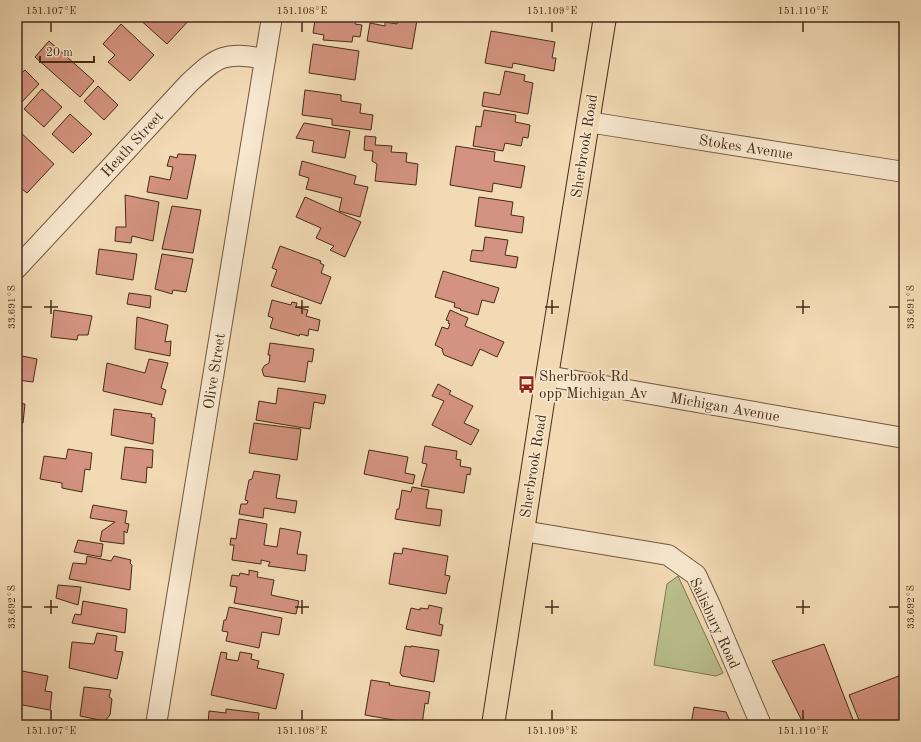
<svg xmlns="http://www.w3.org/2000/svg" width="921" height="742" font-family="'Old Standard TT',serif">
	<rect width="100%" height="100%" fill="#f2dab4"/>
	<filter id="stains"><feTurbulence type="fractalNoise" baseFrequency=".005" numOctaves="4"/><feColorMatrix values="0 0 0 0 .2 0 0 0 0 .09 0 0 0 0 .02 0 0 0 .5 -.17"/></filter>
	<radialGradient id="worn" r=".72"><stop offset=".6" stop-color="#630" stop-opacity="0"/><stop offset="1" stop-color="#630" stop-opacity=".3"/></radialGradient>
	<!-- green -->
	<path fill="#bac08d" stroke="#807652" d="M678,576l45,97 -7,3 -62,-11 13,-81z"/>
	<!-- building -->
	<g fill="#d49380" stroke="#452b18">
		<path d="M137,17h55l-25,27z"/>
		<path d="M324,17h32l-1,7 7,1 -2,12 -7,-1 -1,6 -29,-2 1,-5 -11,-2 2,-13 9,1z"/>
		<path d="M398,17l19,3 -5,29 -45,-8 3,-18 15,3v-4l12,2z"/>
		<path d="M121,24l33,31 -24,26 -22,-19 7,-7 -12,-11z"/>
		<path d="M491,31l64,11 -3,16h4l-2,13 -41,-8 -1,5 -27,-5z"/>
		<path d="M49,41l45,40 -14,16 -45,-40z"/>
		<path d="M313,44l46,7 -4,29 -46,-7z"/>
		<path d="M25,70l14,14 -20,21 -2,-2v-26z"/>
		<path d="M505,71l20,4 -1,6 9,2 -5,31 -46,-8 2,-14 16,3z"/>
		<path d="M98,86l20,19 -14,15 -20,-19z"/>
		<path d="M42,89l20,18 -18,20 -20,-18z"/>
		<path d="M305,90l36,5v6l20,3 -1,9 13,2 -2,15 -39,-5v-6l-30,-4z"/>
		<path d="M484,110l32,5 -1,7 15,3 -2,13 -5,-1 -2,9 -16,-3 -2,8 -30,-5 3,-20 5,1z"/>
		<path d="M70,114l22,20 -19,19 -21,-19z"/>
		<path d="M304,123l46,8 -5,27 -33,-6 2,-11 -18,-3z"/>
		<path d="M17,129l37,35 -27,29 -5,-4 -5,5z"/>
		<path d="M365,136l11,1 -1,8 17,1 -1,6 16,1 -1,9 12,2 -2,21 -41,-4 2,-17 -5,-3 1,-10 -9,-1z"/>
		<path d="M456,146l39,6 -1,9 31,5 -4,22 -28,-5 -1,9 -42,-7z"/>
		<path d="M178,154l18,1 -9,44 -40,-7 3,-16 20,4 3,-13 -6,-1 3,-10 7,2z"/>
		<path d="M302,161l54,15 -2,8 14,3 -8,30 -21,-6 3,-13 -36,-9 3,-11 -10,-3z"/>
		<path d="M125,195l34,7 -6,39 -21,-5 -1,7 -16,-2 1,-14h10z"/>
		<path d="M305,197l56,25 -16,35 -15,-7 4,-4 -18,-8 5,-10 -25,-11z"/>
		<path d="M479,197l34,5 -2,13 13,2 -2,16 -47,-7z"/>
		<path d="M172,206l29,4 -8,43 -31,-4z"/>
		<path d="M485,237l23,3 -3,15 13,2 -2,11 -46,-7 2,-11 11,1z"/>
		<path d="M280,246l41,15 -1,2 4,2 -3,8 10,4 -10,27 -50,-18 6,-16 -5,-2z"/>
		<path d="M99,249l38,5 -4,26 -37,-6z"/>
		<path d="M162,254l31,5 -7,33 -13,-2 -1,4 -17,-5z"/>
		<path d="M443,271l56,17 -5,15 -12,-3 -4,15 -18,-5 1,-1 -7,-2 1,-4 -20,-6z"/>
		<path d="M129,293l22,3 -1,12 -23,-4z"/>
		<path d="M272,300l19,5 1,-3 5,1 -1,4 12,3 -2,6 14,4 -2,11 -9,-2 -1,7 -8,-2 -1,2 -29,-8 3,-10 -5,-2z"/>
		<path d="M54,310l38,6 -4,19h-10l-1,5 -26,-3z"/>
		<path d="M450,310l18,8 -3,8 39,16 -7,15 -17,-8 -8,17 -28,-11 -2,-5 1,-1 -8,-4 7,-18 6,2 2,-5 -2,-1 1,-2 -3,-1z"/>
		<path d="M137,317l31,8 -3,17 6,-1 -1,15 -35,-7z"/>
		<path d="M270,343l44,6 -2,13 -4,-1 -3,21 -41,-6 -2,-6 2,-4 5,-3 1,-8h-2z"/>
		<path d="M17,355l20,4 -4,23 -16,-2z"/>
		<path d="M149,359l19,4 -7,25 5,2 -4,15 -59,-14 4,-28 38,10z"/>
		<path d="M438,384l13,7 -2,3 24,12 -9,17 15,7 -8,15 -39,-20 12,-24 -12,-5z"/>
		<path d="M278,388l48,7 -2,9 -10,-2 -4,27 -54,-9 3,-19 17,3z"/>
		<path d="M17,403l8,1 -2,19 -6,-1z"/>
		<path d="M114,409l38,5 -1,3 4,1 -2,26 -42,-9z"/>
		<path d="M254,423l47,6 -4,31 -48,-7z"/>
		<path d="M17,427l5,2 -4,24h-1z"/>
		<path d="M425,446l32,5 -1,8 5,1 -1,6 11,2 -1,7 -3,-1 -3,19 -43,-7 6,-22 -5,-1z"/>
		<path d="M125,447l28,3 -1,18 -5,-1 -1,16 -25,-4z"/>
		<path d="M68,449l24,4 -2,17 -5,-1 -3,23 -20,-4v-5l-22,-4 4,-23 22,3z"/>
		<path d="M369,450l39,7 -3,16 10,2 -2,9 -49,-10z"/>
		<path d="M254,471l26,4 -4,23 21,3 -2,12 -31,-5 -1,10 -24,-4 2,-10h6l1,-3 -3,-1 4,-20 3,-1z"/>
		<path d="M412,487l17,3 -3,18 16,2 -2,16 -45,-7 2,-10h2l3,-19 9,2z"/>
		<path d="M93,505l34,6 -2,12 4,1 -2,9 -3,-2v13l-24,-3 2,-10 13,-9 -25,-4z"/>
		<path d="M239,519l28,5 -3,21 13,2 3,-19 21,4 -4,22 10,1 -2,16 -37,-5 2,-4 -9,-2v4l-29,-4 2,-15h-4l1,-7 5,1z"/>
		<path d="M78,540l25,4 -2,13 -27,-5z"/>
		<path d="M403,548l45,8 -3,19 5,1 -1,5 -1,1 -2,12 -57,-10 5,-31 8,1z"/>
		<path d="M87,556l24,5 3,-5 17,4 -1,3 2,2 -2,25 -61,-11 4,-16 13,1z"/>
		<path d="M249,570l9,2 -1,5 17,3 -3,15 28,6 -3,13 -62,-11 3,-16 -7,-1 2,-11 7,1 1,-3 9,2z"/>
		<path d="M58,585l23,2 -3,18 -22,-7z"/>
		<path d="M83,601l44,8 -2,24 -53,-10 3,-9 6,1z"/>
		<path d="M429,605l13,3 -3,16 4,1 -2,11 -35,-7 5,-21 9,2v-2l8,1z"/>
		<path d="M229,607l53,11 -3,17 -17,-3 -3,16 -33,-7 2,-9 -6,-1 2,-11h2z"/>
		<path d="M97,633l20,3 -2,15 8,1 -6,27 -48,-11 3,-26 22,2z"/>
		<path d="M824,644l31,81h-51l-32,-64z"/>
		<path d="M405,646l6,1v-1l28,4 -5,32 -32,-6 -2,-3z"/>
		<path d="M221,652l6,1 -1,6 12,2 2,-9 12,2 -1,5 8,2 -2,7 27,6 -8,35 -65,-14z"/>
		<path d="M17,670l31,6 -3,15 7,1 -2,18 -33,-6z"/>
		<path d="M904,674v51h-43l-12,-30z"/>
		<path d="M371,680l19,3 -1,2 41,7 -2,12 -3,-1 -3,22 -57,-10z"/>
		<path d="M84,687l27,3 -2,7 3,2 -2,16 -5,6 -25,-5z"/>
		<path d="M694,707l32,5 6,13h-41z"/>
		<path d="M226,709l33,4 -1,12h-50l1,-14 17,2z"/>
	</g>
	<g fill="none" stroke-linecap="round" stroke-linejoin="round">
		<defs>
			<g id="minor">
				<path d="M588,122l316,50"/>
				<path d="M17,268l172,-185c30,-28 35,-31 76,-24"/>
				<path d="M547,376l357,62"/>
				<path d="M523,531l145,24 28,20 14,30 51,120"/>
				<path d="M156,725l116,-708"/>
			</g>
			<path id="major" d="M493,725l54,-349 58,-359"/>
		</defs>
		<!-- minor casing -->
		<use href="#minor" stroke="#70573f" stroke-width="22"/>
		<!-- major casing -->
		<use href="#major" stroke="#452b18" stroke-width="24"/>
		<!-- minor -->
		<use href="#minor" stroke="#f7e7ce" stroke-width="20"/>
		<!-- major -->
		<use href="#major" stroke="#f2dab4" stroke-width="22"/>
	</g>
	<!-- ticks -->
	<path fill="none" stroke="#452b18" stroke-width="1.5" d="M51,22v10M302,22v10M552,22v10M803,22v10M51,300v14M302,300v14M552,300v14M803,300v14M22,307h10M44,307h14M295,307h14M545,307h14M796,307h14M889,307h10M51,600v14M302,600v14M552,600v14M803,600v14M22,607h10M44,607h14M295,607h14M545,607h14M796,607h14M889,607h10M51,710v10M302,710v10M552,710v10M803,710v10"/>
	<!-- icons -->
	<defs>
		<symbol id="bus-bare" viewBox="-9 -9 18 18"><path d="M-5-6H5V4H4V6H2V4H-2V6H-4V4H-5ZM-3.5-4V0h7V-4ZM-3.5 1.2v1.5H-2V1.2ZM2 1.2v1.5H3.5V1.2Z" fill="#8f2418" stroke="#f7e7ce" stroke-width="2.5" paint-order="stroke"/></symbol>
	</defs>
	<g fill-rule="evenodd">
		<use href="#bus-bare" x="514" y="372" width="25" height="25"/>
	</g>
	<g text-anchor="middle" stroke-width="3.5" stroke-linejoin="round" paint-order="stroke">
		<!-- street labels -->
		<g font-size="15" fill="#452b18" stroke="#f7e7ce">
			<text transform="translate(132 144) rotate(-47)" y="5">Heath Street</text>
			<text transform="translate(584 146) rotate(-81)" y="5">Sherbrook Road</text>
			<text transform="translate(746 147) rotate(9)" y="5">Stokes Avenue</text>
			<text transform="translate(214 371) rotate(-81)" y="5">Olive Street</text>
			<text transform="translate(725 407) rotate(10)" y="5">Michigan Avenue</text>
			<text transform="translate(533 466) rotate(-81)" y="5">Sherbrook Road</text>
			<text transform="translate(715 623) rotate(65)" y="5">Salisbury Road</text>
		</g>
		<!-- poi labels -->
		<g font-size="15" fill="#452b18" stroke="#f7e7ce" text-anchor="start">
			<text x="539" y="381">Sherbrook Rd<tspan x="539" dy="17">opp Michigan Av</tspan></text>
		</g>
	</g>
	<!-- margin -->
	<rect width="921" height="742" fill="none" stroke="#f2dab4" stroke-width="44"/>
	<!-- scale -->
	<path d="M40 56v6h54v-6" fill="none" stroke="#452b18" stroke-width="2"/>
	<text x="46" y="56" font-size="12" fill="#452b18" stroke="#f7e7ce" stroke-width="3" paint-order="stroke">20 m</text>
	<rect x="22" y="22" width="877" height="698" fill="none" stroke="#452b18" stroke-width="1.5"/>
	<g font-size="10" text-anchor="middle" fill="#452b18">
		<text x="51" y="14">151.107°E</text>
		<text x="302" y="14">151.108°E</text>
		<text x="552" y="14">151.109°E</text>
		<text x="803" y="14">151.110°E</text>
		<text transform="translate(11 307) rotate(-90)" y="4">33.691°S</text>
		<text transform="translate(910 307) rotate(-90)" y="4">33.691°S</text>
		<text transform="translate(11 607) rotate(-90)" y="4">33.692°S</text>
		<text transform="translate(910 607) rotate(-90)" y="4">33.692°S</text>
		<text x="51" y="734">151.107°E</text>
		<text x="302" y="734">151.108°E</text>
		<text x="552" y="734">151.109°E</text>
		<text x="803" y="734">151.110°E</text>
	</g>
	<rect width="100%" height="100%" filter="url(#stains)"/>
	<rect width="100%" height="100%" fill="url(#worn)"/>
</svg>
